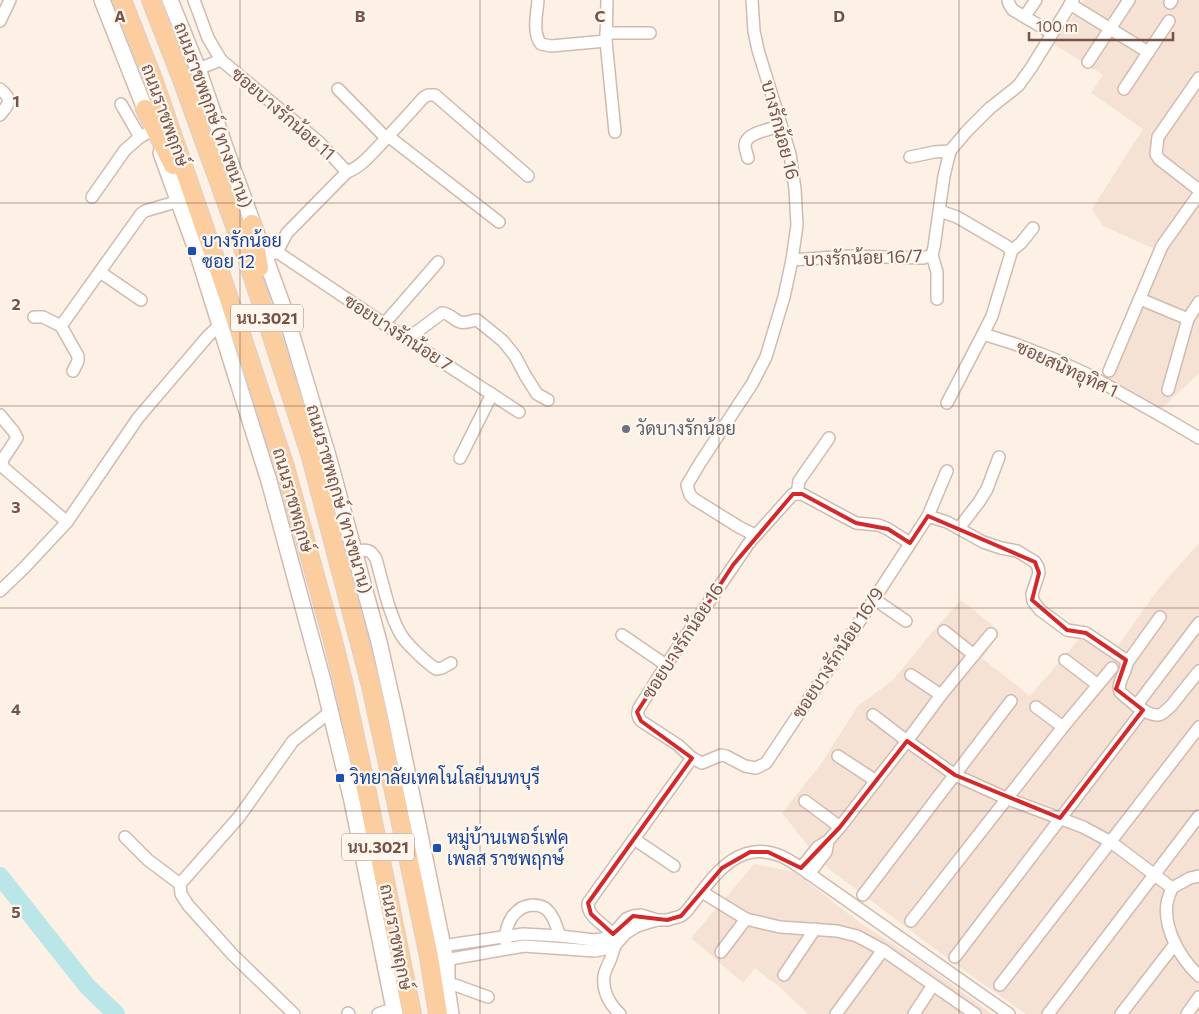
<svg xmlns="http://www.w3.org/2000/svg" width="1199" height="1014" font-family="Commissioner,Sarabun,sans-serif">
	<rect width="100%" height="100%" fill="#fdf1e6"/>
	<!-- residential -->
	<g fill="#f5e2d4">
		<path d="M1084,0h115v373l-39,37 -54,-33 51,-127 -54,-24 -11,-17 51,-80 -52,-36 12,-18 -49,-31z"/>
		<path d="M1199,543v471h-173l-74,-52 -124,-94 -17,-18 -29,-37 38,-48 38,-59 35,-26 40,-49 28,-31 30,24 8,10 -17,24 48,38 49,-57 25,8 8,7 47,-66z"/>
		<path d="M754,864l40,8 68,52 62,40 68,50h-184l-26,-25 -27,-21 -12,15 -52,-45z"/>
	</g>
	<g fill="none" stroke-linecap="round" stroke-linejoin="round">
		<!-- river -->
		<path stroke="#bae6e7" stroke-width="18" d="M0,876l87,110 29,28"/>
		<defs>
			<g id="minor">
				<path d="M194,0l14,38 13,22 98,82 28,30 -60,61 -10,19 -13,5"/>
				<path d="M538,0c-1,13 -6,33 3,44l10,2 55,-5"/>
				<path d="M607,0l-1,41 9,91"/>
				<path d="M752,0l2,31 4,19 32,104 5,35 2,36 -5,35 -8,37 -18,60 -14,27 -52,79 -13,22 3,10 4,4 45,28 16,8"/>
				<path d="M1008,0l1,4 4,6 39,23"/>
				<path d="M1170,3l2,-3"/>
				<path d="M1070,4l78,48"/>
				<path d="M1025,16l11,-16"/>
				<path d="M0,21l10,-21"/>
				<path d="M606,33h44"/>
				<path d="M1088,62l41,-62"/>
				<path d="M198,69l23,-9"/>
				<path d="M1199,78l-41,59 -2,17 3,5 40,31"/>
				<path d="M0,89c13,11 10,13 0,26"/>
				<path d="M338,89l48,49"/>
				<path d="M1124,89l45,-68"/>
				<path d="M121,104l19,33"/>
				<path d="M388,136l111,86"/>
				<path d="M910,157l24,-5 16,-1"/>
				<path d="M748,158c-1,-4 -3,-9 -3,-13 1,-13 27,-16 36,-19"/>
				<path d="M347,172c14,-5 23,-17 33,-27 15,-16 29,-31 43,-47l5,-3h7l93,81"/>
				<path d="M92,197l33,-47 15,-13 13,-7"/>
				<path d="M940,211l17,6 48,28 7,5 -20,66 -9,18 32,10 39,15 33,15 78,44 34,20"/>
				<path d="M1012,250l9,-7 12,-15"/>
				<path d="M277,252l130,87 112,73"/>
				<path d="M932,255l5,17v27"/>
				<path d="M792,260l56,-4 75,2 9,-3 2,-8 10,-71 6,-25 17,-20 23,-23 28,-22 13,-18 42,-68"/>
				<path d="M100,272l41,28"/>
				<path d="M1140,299l48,20"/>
				<path d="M34,317h9l18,9 17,30v5l-5,10"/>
				<path d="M384,324l54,-62"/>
				<path d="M61,326l80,-112 4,-3 34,-10"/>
				<path d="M407,339l35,-26c8,0 11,7 18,9 6,2 12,-2 17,-2l26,21 12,15 10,19 12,19 11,6"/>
				<path d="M1109,371l53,-125 37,-52"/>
				<path d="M1168,390l20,-71 11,-17"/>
				<path d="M947,403l36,-69"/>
				<path d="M0,415l14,17 3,6 -14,21 -1,5 2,4 63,54"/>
				<path d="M460,458l32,-64"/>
				<path d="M797,494l2,-13 30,-43"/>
				<path d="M928,516l19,6 36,20 18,6 16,3 18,11 3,5 1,6 -7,21 1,7 7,9 27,20 19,3 40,27c3,12 -10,20 -6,32 8,7 26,24 38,23 5,0 9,-6 13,-9l28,-35"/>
				<path d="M959,528l20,-26 8,-13 12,-32"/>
				<path d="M354,551c12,-1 16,-3 22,8 7,24 12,52 24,74 5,10 27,30 36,36l6,-1 9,-5"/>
				<path d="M0,591l24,-23 43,-46 71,-104 70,-82 12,-11"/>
				<path d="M874,599l32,22"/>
				<path d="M944,631l30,24"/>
				<path d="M622,635l44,30"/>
				<path d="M1065,660l33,25"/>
				<path d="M1127,663l33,-46"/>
				<path d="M911,675l30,20"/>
				<path d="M1136,706l63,-83"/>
				<path d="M1036,707l27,20"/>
				<path d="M873,715l34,26 34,-46 50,-61"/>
				<path d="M838,756l38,25"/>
				<path d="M692,758l10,5 19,-8 5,1 19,10 11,2 10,-5 60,-90 102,-157 19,-45"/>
				<path d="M805,801l35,26"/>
				<path d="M125,837l23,23 32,24"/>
				<path d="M634,839l40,27"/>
				<path d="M801,868l17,-21 10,-6 12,-14 67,-86 48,34 53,24 75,28 28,15 61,46"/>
				<path d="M809,874l17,-22 2,-11"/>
				<path d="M1199,876l-9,2 -18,10c-2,5 -4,10 -5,15 -4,26 14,56 32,73"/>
				<path d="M702,892l44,27 34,8 57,4 20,5 26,14 92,64"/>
				<path d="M863,895l148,-194"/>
				<path d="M911,921l152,-194 49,-59"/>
				<path d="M506,943c-2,-18 8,-37 27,-38 5,0 8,1 12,3 9,7 11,18 15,28"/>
				<path d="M442,946l81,-12 37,2 34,4 8,-1 11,-5 13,-15 7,-3 8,-1 16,5h10l14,-4 5,-4c24,-30 49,-75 95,-56 7,3 14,8 20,12l208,146"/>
				<path d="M721,952l25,-33"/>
				<path d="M955,957l188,-247"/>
				<path d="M445,960l79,-14 71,5 10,-2 11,-5 10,-11 11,-7 20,-6"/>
				<path d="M784,975l31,-46"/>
				<path d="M455,985l33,12"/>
				<path d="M1000,985l199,-258"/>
				<path d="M348,1013l1,1"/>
				<path d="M294,1014l-61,-59 -45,-50 -7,-11 -1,-10 59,-67 54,-76 37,-29"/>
				<path d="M378,1014l8,-3"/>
				<path d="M620,1014c-10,-9 -18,-23 -16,-38 1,-6 5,-13 7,-18 1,-5 5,-11 4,-15 -2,-18 -28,-22 -27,-40l104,-145 -14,-13 -37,-24c-4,-5 -4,-8 -2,-13l27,-43 83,-122 44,-49h9l54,29 22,2 8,3 24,15"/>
				<path d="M836,1014l47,-64"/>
				<path d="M914,1014l19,-29"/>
				<path d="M1048,1014l151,-198"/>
				<path d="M1121,1014l54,-70"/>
				<path d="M1187,1014l12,-17"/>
			</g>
			<g id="secondary">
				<path d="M102,0l47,119"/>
				<path d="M170,0l28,69 27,78 60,165 43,144 51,186 16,71 52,253v22l4,26"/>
				<path d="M161,153l37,102 71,226 54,200 29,120 43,213"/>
			</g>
			<g id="primary">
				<path d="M122,0l32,82 82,237 49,148 47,170 11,44 25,116 44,217"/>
				<path d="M151,0l29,74 67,185 64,198 60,229 31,142 27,129 9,57"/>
				<path d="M145,109l28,56"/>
				<path d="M252,224l7,44"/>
			</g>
		</defs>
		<!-- minor casing -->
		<use href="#minor" stroke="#d1baae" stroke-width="14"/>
		<!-- secondary casing -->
		<use href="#secondary" stroke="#d4b9ac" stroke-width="18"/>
		<!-- primary casing -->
		<use href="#primary" stroke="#d9cfcc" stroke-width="20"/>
		<!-- minor -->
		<use href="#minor" stroke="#fff" stroke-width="11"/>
		<!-- secondary -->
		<use href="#secondary" stroke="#fff" stroke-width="15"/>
		<!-- primary -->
		<use href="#primary" stroke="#fccd9e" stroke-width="18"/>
	</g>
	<!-- marked area -->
	<path fill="none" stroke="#d62828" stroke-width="4" stroke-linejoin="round" d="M793,494h9l54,29 32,6 22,14 18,-27 107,46 4,11 -7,27 35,30 19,3 40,27 -10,29 27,21 -83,108 -105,-43 -48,-34 -67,86 -39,41 -33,-16h-18l-28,16 -41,48 -14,4 -34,-4 -20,18 -22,-20 -3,-11 104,-145 -51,-37 -4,-9 96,-147z"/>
	<!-- grid -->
	<path fill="none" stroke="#77544a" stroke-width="1" stroke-opacity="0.55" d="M240,0v1014M480,0v1014M719,0v1014M959,0v1014M0,203h1199M0,406h1199M0,608h1199M0,811h1199"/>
	<!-- markers -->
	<g fill="#1a4fb4" stroke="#fff6ed" stroke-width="2">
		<rect x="187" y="246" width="10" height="10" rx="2.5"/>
		<rect x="335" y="773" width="10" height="10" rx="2.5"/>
		<rect x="432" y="843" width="10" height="10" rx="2.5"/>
	</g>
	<circle fill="#6b7280" stroke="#fff6ed" stroke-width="2" cx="626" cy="429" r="5"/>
	<g text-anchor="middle" stroke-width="4.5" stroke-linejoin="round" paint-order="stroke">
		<!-- shield labels -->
		<g fill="#fff6ed" stroke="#a0857b" stroke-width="1">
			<rect x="231" y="304.5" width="72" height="27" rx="4"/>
			<rect x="342" y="833.5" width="72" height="27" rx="4"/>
		</g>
		<g font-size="16" font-weight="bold" fill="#77544a">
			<text x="267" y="324">นบ.3021</text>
			<text x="378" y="853">นบ.3021</text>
		</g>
		<!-- street labels -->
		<g font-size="18" fill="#77544a" stroke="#fff6ed">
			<text transform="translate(283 114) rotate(41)" y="6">ซอยบางรักน้อย 11</text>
			<text transform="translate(165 115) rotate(70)" y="6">ถนนราชพฤกษ์</text>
			<text transform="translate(213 115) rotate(70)" y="6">ถนนราชพฤกษ์ (ทางขนาน)</text>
			<text transform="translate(780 130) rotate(75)" y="6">บางรักน้อย 16</text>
			<text transform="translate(863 258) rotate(-2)" y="6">บางรักน้อย 16/7</text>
			<text transform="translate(398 333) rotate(33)" y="6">ซอยบางรักน้อย 7</text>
			<text transform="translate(1067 369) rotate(25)" y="6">ซอยสนิทอุทิศ 1</text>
			<text transform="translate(339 499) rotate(74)" y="6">ถนนราชพฤกษ์ (ทางขนาน)</text>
			<text transform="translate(293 500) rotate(74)" y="6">ถนนราชพฤกษ์</text>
			<text transform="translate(683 641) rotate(-57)" y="6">ซอยบางรักน้อย 16</text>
			<text transform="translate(838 653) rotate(-57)" y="6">ซอยบางรักน้อย 16/9</text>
			<text transform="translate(396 937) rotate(79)" y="6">ถนนราชพฤกษ์</text>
		</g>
		<!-- transit labels -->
		<g font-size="18" fill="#164399" stroke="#fff6ed" text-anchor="start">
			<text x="202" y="247">บางรักน้อย<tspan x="202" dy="21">ซอย 12</tspan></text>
			<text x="350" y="784">วิทยาลัยเทคโนโลยีนนทบุรี</text>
			<text x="447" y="844">หมู่บ้านเพอร์เฟค<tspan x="447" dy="21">เพลส ราชพฤกษ์</tspan></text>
		</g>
		<!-- worship labels -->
		<g font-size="18" fill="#5b616d" stroke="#fff6ed" text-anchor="start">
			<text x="636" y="435">วัดบางรักน้อย</text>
		</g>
	</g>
	<g font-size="16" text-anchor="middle" font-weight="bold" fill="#77544a" stroke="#fff6ed" stroke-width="4.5" stroke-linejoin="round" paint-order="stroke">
		<text x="120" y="22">A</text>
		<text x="360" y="22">B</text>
		<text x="600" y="22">C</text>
		<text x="839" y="22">D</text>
		<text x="16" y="107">1</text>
		<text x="16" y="310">2</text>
		<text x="16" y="513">3</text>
		<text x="16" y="715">4</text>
		<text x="16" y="918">5</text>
	</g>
	<!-- scale -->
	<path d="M1029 32v8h144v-8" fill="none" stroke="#77544a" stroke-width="2.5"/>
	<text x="1036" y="32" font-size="15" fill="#77544a" stroke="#fff6ed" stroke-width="4" paint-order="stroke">100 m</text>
</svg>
